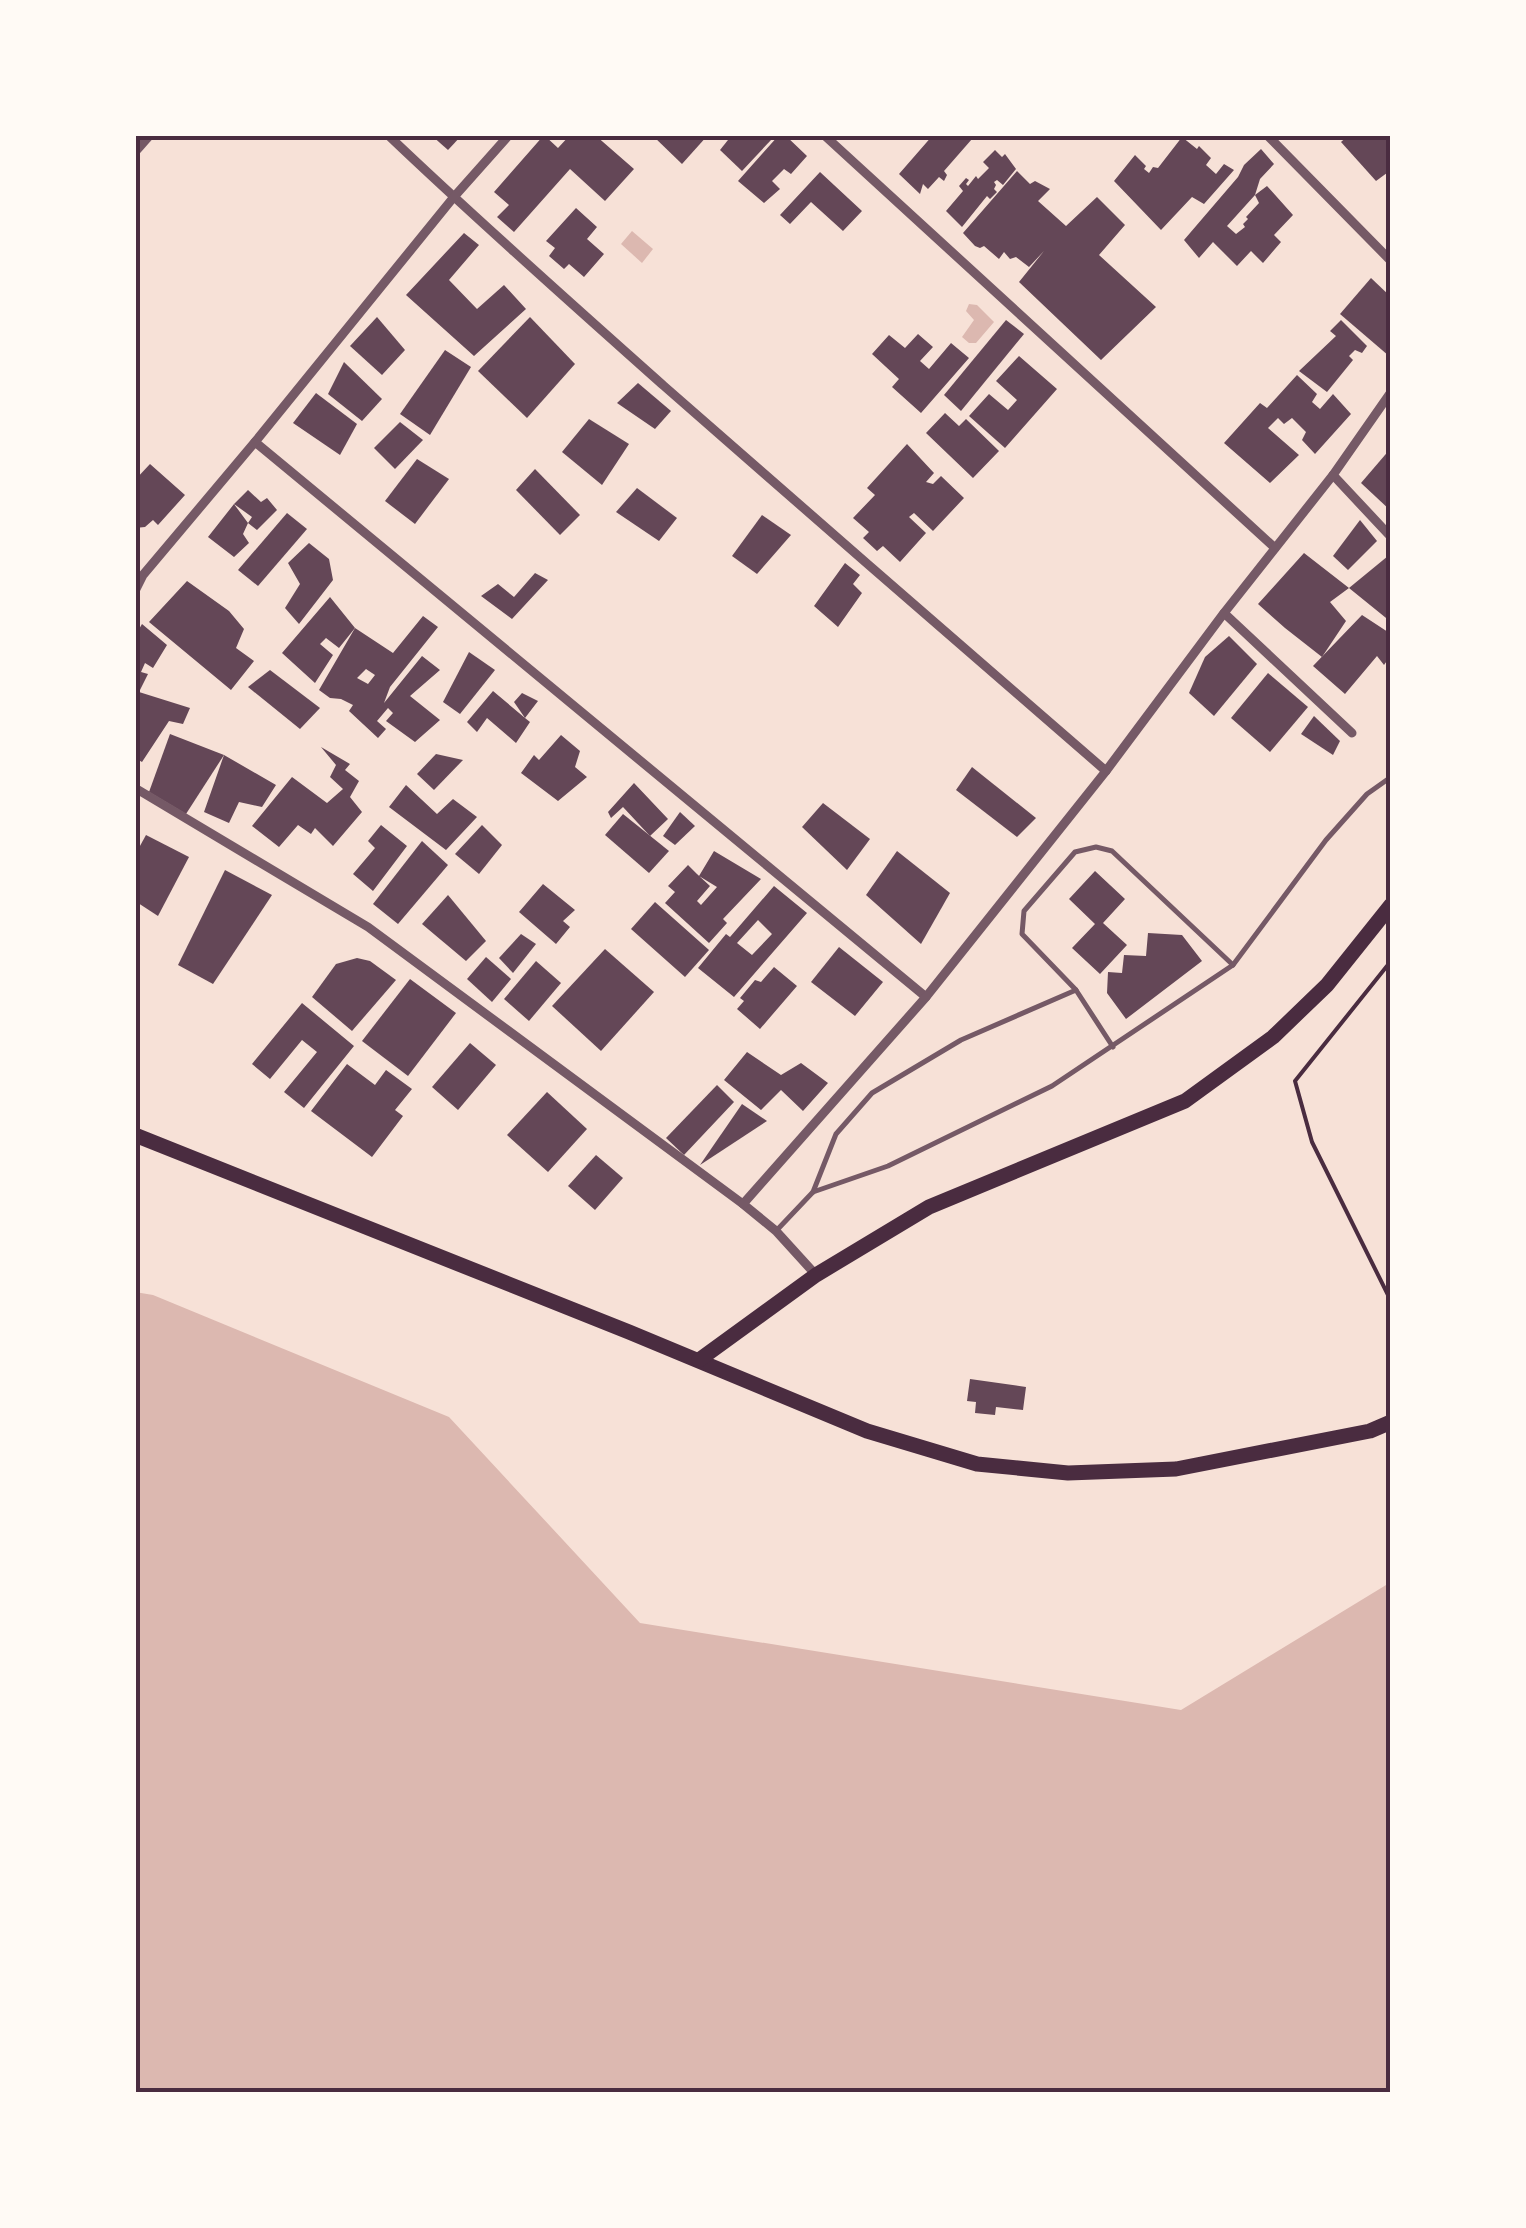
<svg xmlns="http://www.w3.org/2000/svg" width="1526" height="2228" font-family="'PT Sans',sans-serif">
	<rect width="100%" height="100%" fill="#f7e1d7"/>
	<!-- water -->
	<g fill="#dcb8b0">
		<path d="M632,231l21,18 -11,14 -21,-19z"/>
		<path d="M969,304l8,1 17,17 -18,21h-7l-7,-6 12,-17 -8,-9z"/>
		<path d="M135,1292l18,3 296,122 191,206 541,87 210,-128v511h-1256z"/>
	</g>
	<!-- building -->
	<g fill="#644757" fill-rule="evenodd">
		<path d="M431,135h31l-14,15z"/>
		<path d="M544,135l14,13 12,-13h25l39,34 -29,32 -35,-32 -56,63 -17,-15 12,-12 -15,-13z"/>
		<path d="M652,135h56l-26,29z"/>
		<path d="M732,135h33l6,5 -29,31 -22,-21z"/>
		<path d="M779,135h6l22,21 -16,18 -7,-5 -12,12 8,8 -16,14 -26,-22z"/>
		<path d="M933,135h35l4,4 -28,32 3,4 -3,6 -5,-4 -11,12 -5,-5 -3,10 -21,-20z"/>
		<path d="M1349,135h42v35l-15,11 -35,-39z"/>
		<path d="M1182,137l15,12 2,-3 12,12 -5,7 10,9 8,-10 10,6 -30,34 -12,-7 -31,33 -47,-49 21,-26 11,11 -2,3 5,4 4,-6 5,1z"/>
		<path d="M1261,149l13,15 -14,15 -5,16 -28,31 9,8 9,-7 -2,-3 5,-5 -2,-2 13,-14 -4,-8 12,-9 26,29 -19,20 7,7 -18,21 -12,-12 -14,15 -24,-24 -14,16 -15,-18 54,-63 6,-12z"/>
		<path d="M995,150l7,7 3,-3 11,15 -13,16 -6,-5 -3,2 2,3 -2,4 3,3 -7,7 -3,-3 -25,31 -16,-16 17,-20 -4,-5 7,-8 3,2 -3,4 2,2 8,-10 2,3 11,-11 -6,-6z"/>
		<path d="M1017,171l13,13 5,-3 15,8 -12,12 28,25 31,-29 28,28 -26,30 57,52 -55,53 -82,-78 25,-31 -15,16 -13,-10 -6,2 -6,-7 -5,7 -15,-13 -4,2 -5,-2 -12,-13z"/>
		<path d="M820,172l42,39 -19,20 -32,-29 -21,22 -10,-9z"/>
		<path d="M576,208l21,19 -10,12 17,15 -20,23 -15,-13 -5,5 -15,-13 6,-8 -9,-7z"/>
		<path d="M464,233l15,12 -30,35 28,29 27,-24 22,24 -52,47 -68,-61z"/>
		<path d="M1371,278l20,19v57l-2,2 -49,-42z"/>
		<path d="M377,317l28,33 -23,25 -32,-29z"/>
		<path d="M530,317l45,47 -48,54 -49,-47z"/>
		<path d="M1006,320l18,14 -63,77 -17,-16z"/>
		<path d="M1341,320l26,26 -5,7 -7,-3 -6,6 4,4 -26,32 -28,-21 37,-35 -6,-5z"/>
		<path d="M918,334l15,13 -13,14 9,8 22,-26 18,15 -48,55 -29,-26 7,-8 -27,-25 17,-19 16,13z"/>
		<path d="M445,350l26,17 -41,68 -30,-21z"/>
		<path d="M1019,356l38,33 -52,59 -36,-32 20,-22 19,16 9,-10 -21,-19z"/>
		<path d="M344,362l38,37 -20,22 -34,-27z"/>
		<path d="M1297,375l20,19 -5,8 8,7 13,-15 18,20 -36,40 -13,-14 4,-8 -14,-14 -8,6 -6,-6 -10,10 31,27 -29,28 -46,-40 36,-40 7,5z"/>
		<path d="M638,383l33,28 -16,18 -38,-26z"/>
		<path d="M316,393l41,31 -17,31 -47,-32z"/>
		<path d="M945,413l14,13 7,-7 33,32 -26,27 -47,-45z"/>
		<path d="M589,419l40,25 -27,41 -40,-33z"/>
		<path d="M400,422l23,18 -28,29 -21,-21z"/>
		<path d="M907,444l27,29 -8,9 7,2 8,-8 23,22 -31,33 -19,-18 -5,4 17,16 -26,29 -17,-16 -6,5 -14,-13 6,-6 -16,-14 22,-23 -8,-7z"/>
		<path d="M1391,448v63l-30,-28z"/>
		<path d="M417,459l32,20 -34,45 -30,-23z"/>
		<path d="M150,464l35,31 -27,30 -5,-5 -8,7 -10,1v-48z"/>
		<path d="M535,469l45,46 -20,20 -44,-45z"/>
		<path d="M637,488l40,30 -18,23 -43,-29z"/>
		<path d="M248,490l13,12 6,-4 10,12 -20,20 -9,-7 4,-6 -18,-13 14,19 -5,11 6,9 -15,14 -26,-20 26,-33z"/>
		<path d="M287,513l20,16 -49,57 -20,-16z"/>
		<path d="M762,515l29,20 -34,39 -25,-18z"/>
		<path d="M1360,520l17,21 -29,29 -15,-14z"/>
		<path d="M309,543l20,16 4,21 -34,44 -14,-16 15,-24 -12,-21z"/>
		<path d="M1304,553l45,35 39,-32 3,1v65l-42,-34 -19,14 16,19 -24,36 -37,-29 -27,-24z"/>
		<path d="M845,563l15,12 -7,9 9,9 -24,34 -24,-21z"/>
		<path d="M535,573l13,7 -36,39 -31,-23 17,-12 16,13z"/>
		<path d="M187,581l42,30 15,18 -8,19 18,13 -23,29 -82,-68z"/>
		<path d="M330,597l25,31 -16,20 -13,-10 -6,6 13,11 -18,28 -33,-30z"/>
		<path d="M1362,615l29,19v21l-7,10 -7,-9 -32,38 -32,-28z"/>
		<path d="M423,616l15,11 -48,60 -6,16 38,-47 18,14 -30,26 30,24 -25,22 -29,-21 7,-8 -5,-5 -11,13 9,8 -8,9 -29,-27 4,-6 -12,-6 -11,-1 -11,-8 36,-62 38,25zM366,669l9,6 -7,9 -11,-6z"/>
		<path d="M142,624l25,21 -14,23 -8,-5 -4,9 7,2 -9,18 51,16 -7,16 -14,-3 -27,41 -7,-4v-122z"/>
		<path d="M1229,636l28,28 -43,52 -25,-23 16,-36z"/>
		<path d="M469,652l26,18 -35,44 -17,-12z"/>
		<path d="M270,670l50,38 -20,21 -52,-42z"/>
		<path d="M1268,673l40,34 -38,45 -39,-34z"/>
		<path d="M493,691l32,27 -11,-16 8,-9 16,8 -13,17 5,4 -14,21 -29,-25 -10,14 -10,-10z"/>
		<path d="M1314,716l26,25 -7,14 -32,-21z"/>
		<path d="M170,734l54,21 -38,59 -37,-22z"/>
		<path d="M561,735l19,16 -5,16 12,10 -29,24 -37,-28 13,-18 5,5z"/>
		<path d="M321,747l29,17 -5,6 14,11 -9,16 12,15 -29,34 -18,-18 -4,6 -13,-9 -19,22 -27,-21 40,-49 35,26 16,-14 -13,-12 6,-12z"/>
		<path d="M436,754l27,6 -29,30 -17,-16z"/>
		<path d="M224,755l52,30 -14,22 -23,-5 -10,21 -25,-11z"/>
		<path d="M972,767l64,51 -19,19 -61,-47z"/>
		<path d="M634,783l34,36 -18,17 -27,-29 -12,11 -3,-6z"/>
		<path d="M406,785l31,29 16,-15 24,18 -31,33 -57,-43z"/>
		<path d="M823,803l47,36 -23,31 -45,-43z"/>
		<path d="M680,812l15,14 -20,19 -12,-9z"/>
		<path d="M623,814l46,37 -20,22 -44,-38z"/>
		<path d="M381,825l26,21 -34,45 -20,-17 22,-26 -7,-7z"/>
		<path d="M482,825l20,20 -23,29 -24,-20z"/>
		<path d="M146,835l43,22 -31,59 -23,-15v-46z"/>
		<path d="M422,841l26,24 -50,59 -25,-20z"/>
		<path d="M714,851l47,28 -38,40 4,4 -18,20 -44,-40 10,-11 -7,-6 20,-21 9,9 13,12 -13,15 4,4 16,-18 -18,-11z"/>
		<path d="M897,851l53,42 -29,51 -55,-49z"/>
		<path d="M225,870l47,25 -59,89 -35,-19z"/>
		<path d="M1095,871l30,28 -22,24 24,22 -27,29 -28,-26 23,-24 -26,-25z"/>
		<path d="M543,884l32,26 -12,11 7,6 -14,17 -37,-32z"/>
		<path d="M774,886l33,27 -73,84 -36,-29 28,-34 4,3zM758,920l14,14 -20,21 -15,-12z"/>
		<path d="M448,895l38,46 -20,20 -44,-37z"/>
		<path d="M655,902l54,48 -24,27 -54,-48z"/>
		<path d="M1148,933l34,2 20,26 -76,58 -19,-26 1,-21 14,1 2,-18 22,1z"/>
		<path d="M521,934l15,10 -23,29 -14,-15z"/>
		<path d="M839,947l44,35 -28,34 -44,-34z"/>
		<path d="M605,949l49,43 -53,59 -49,-45z"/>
		<path d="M486,957l25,22 -19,23 -25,-23z"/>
		<path d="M357,958l13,3 26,19 -44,51 -40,-34 24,-33z"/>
		<path d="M536,961l25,22 -32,38 -25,-22z"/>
		<path d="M774,967l23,19 -37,43 -23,-20 7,-8 -4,-3 15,-18 6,2z"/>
		<path d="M410,979l46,34 -48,63 -46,-35z"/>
		<path d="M302,1003l52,43 -50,62 -20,-16 33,-40 -15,-12 -32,39 -18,-15z"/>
		<path d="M470,1043l26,22 -38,45 -26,-23z"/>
		<path d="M747,1052l34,23 20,-12 27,20 -25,28 -22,-21 -20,20 -37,-30z"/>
		<path d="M347,1064l28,21 11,-15 26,19 -17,21 8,6 -31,41 -61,-46z"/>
		<path d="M717,1085l17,17 -50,53 -18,-17z"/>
		<path d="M547,1092l40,37 -39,43 -41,-37z"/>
		<path d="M742,1104l25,17 -67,44z"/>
		<path d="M596,1155l27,23 -28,32 -27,-24z"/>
		<path d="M970,1379l56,8 -3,23 -27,-3 -1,8 -20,-2 1,-11 -9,-1z"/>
	</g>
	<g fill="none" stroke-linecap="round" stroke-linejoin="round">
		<!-- path -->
		<path stroke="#4a2c40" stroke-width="4" d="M1391,961l-96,120 17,61 79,159"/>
		<!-- service -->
		<g stroke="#755966" stroke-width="5">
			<path d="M1076,990l-54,-56 2,-23 51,-59 21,-5 16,4 121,114"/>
			<path d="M813,1192l23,-58 36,-41 89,-53 115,-50 37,57"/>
			<path d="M776,1231l37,-39 75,-26 164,-80 181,-121 93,-125 41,-46 24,-17"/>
		</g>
		<!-- minor -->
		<g stroke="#755966" stroke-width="9">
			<path d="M388,135c90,86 183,168 276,251 147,129 294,257 442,385"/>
			<path d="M824,135l451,413"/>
			<path d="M1267,135l124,126"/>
			<path d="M135,152l15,-17"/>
			<path d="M255,442l671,555"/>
			<path d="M1333,475l58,62"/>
			<path d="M135,591l8,-16 112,-133 198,-244 56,-63"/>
			<path d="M1224,613l128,120"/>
			<path d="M135,788l233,139 375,277 33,27 40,44"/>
			<path d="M743,1204l183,-207 180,-226 118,-158 109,-138 58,-83"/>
		</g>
		<!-- primary -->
		<g stroke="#4a2c40" stroke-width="15">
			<path d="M135,1135l494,197 238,99 110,33 91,9 108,-4 194,-38 21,-9"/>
			<path d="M699,1360l117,-85 113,-68 256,-106 88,-64 54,-52 64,-80"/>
		</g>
	</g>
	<!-- border -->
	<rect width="1526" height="2228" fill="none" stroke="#fffaf5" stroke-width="275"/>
	<rect x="138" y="138" width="1250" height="1952" fill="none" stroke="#4a2c40" stroke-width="4"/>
</svg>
